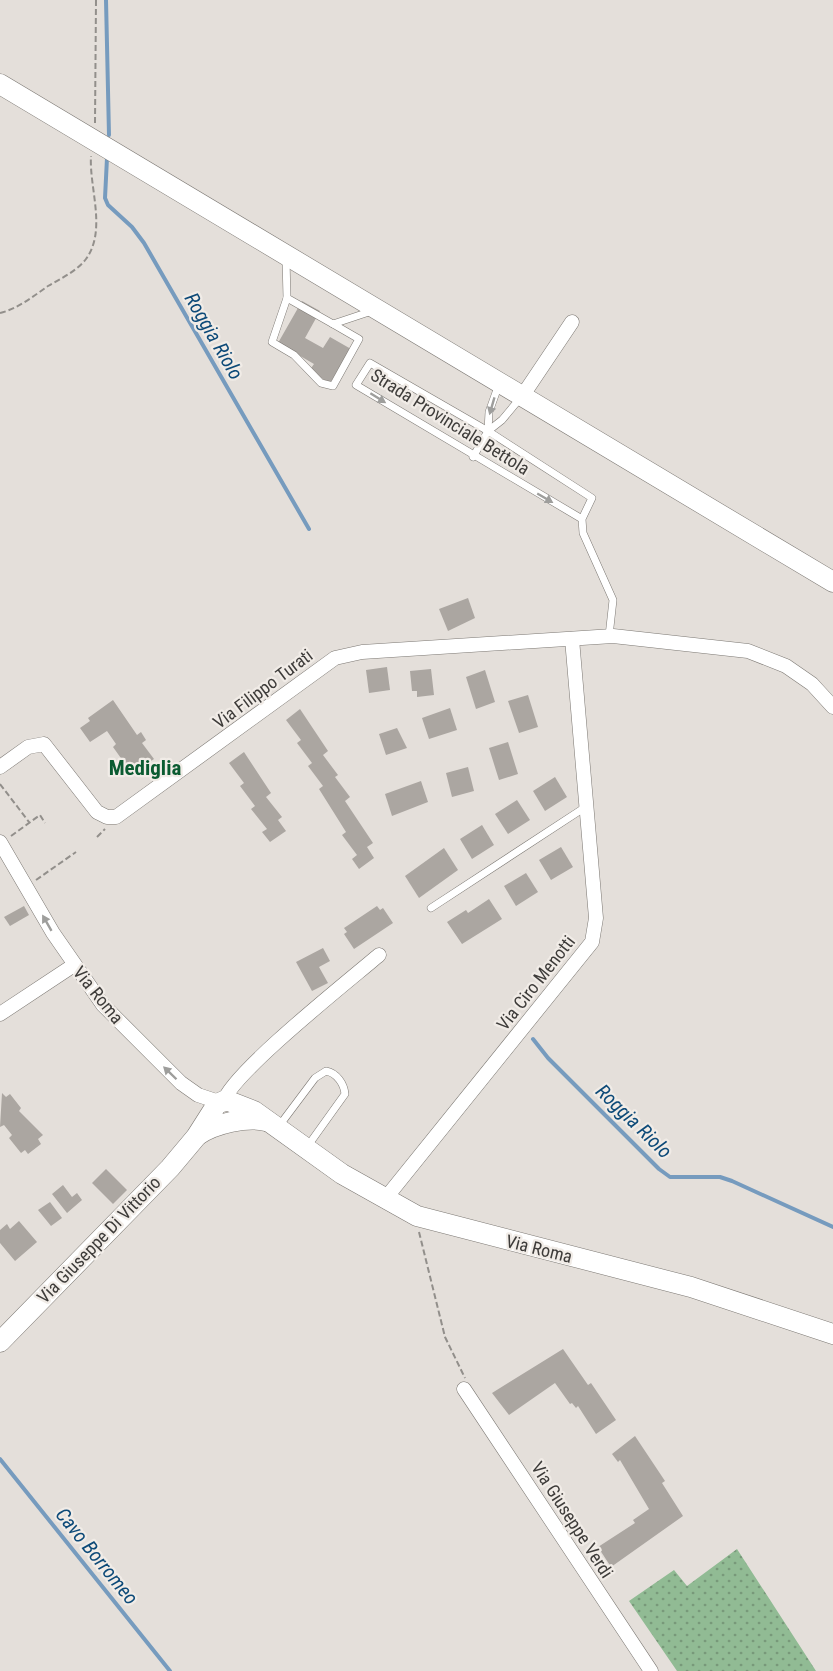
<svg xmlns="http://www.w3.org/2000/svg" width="833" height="1671" font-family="'Roboto Condensed',sans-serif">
	<defs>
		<pattern id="grass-dots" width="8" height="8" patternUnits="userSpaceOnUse" patternTransform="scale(1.5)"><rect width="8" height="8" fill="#91bb94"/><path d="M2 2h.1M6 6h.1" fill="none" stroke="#78997a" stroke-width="1.8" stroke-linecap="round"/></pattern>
	</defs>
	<rect width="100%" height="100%" fill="#e4dfda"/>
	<!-- grass -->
	<path fill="url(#grass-dots)" d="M737,1549l79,122h-139l-48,-70 45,-31 13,16z"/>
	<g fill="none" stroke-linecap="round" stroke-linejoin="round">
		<!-- stream -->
		<g stroke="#769bbe" stroke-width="4">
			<path d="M106,0l3,135"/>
			<path d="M107,158l-2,40 3,7 24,22 12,16 165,286"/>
			<path d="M533,1039l15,19 111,111 11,8h50l12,4 101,46"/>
			<path d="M0,1459l170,212"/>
		</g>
	</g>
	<!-- building -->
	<g fill="#aba6a1">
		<path d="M302,301l18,10 -15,27 18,10 7,-11 21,12 -21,34 -21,-12 5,-7 -36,-21z"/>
		<path d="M468,598l7,20 -27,13 -9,-22z"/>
		<path d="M387,667l3,23 -21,3 -3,-23z"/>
		<path d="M431,669l3,26 -17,2v-6h-5l-2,-20z"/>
		<path d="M485,670l10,32 -19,7 -10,-32z"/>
		<path d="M528,695l10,32 -19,6 -11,-32z"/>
		<path d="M113,700l24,35 4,-3 5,8 -4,3 12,16 -19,13 -3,-6 -4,2 -15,-21 3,-3 -9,-13 -17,11 -10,-14 10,-7 -2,-3z"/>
		<path d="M450,708l7,22 -28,9 -7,-21z"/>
		<path d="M300,709l28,42 -5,4 15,20 -3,2 15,20 -5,4 28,42 -6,4 7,11 -15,11 -7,-10 5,-4 -15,-20 4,-3 -27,-43 4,-3 -15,-20 4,-3 -15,-20 4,-3 -15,-20z"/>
		<path d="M397,728l10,20 -21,7 -7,-21z"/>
		<path d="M508,742l10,32 -19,6 -10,-32z"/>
		<path d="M244,752l27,41 -5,4 16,20 -4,3 8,11 -16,11 -8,-10 5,-3 -16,-20 4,-3 -15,-20 4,-3 -15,-20z"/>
		<path d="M468,767l6,24 -22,6 -6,-24z"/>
		<path d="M555,777l12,20 -22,14 -12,-20z"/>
		<path d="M421,781l7,21 -36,14 -7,-22z"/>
		<path d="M517,800l13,20 -22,14 -13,-20z"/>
		<path d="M482,825l12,20 -22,14 -12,-20z"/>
		<path d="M561,847l12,20 -22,13 -12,-20z"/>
		<path d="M444,848l14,22 -39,28 -14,-22z"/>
		<path d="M526,873l12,19 -22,14 -12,-20z"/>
		<path d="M489,899l13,20 -40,25 -15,-22 19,-12 2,3z"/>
		<path d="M24,906l5,9 -19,11 -6,-9z"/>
		<path d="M377,906l3,4 3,-2 10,15 -39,26 -10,-15 3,-2 -3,-4z"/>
		<path d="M323,948l7,13 -11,6 9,16 -16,8 -16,-29z"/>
		<path d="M2,1093l4,4 4,-3 11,14 -2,3 24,24 -5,4 3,5 -13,10 -3,-4 -4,3 -12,-15 3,-3 -8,-10 -4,2z"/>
		<path d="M106,1169l21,21 -14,14 -21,-21z"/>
		<path d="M63,1185l9,12 5,-4 5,7 -15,13 -15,-19z"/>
		<path d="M50,1202l12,16 -11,8 -13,-16z"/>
		<path d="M19,1221l18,21 -22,19 -15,-18v-13l7,-6 3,5z"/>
		<path d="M563,1349l25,36 3,-2 25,37 -20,14 -18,-28 -2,2 -4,-5 -2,1 -15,-21 -46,32 -17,-22z"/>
		<path d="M635,1436l30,45 -3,2 21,33 -72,51 -13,-20 37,-24 -2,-3 16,-11 -29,-49 -2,2 -6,-8z"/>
	</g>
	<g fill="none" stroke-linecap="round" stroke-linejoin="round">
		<defs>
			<g id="lane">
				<path d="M286,259l1,39 46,26 39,-13"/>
				<path d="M287,298l-15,44 22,13 27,28 12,3 26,-47 -26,-15"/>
				<path d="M488,431l1,-19 10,-28"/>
				<path d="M473,457l15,-26 14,-11 20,-24"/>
				<path d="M582,519l-226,-134 14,-22 118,68 104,67 -10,21 1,14 30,67 -4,36"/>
				<path d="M431,908l156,-102"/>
				<path d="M279,1126l36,-48 11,-7c11,2 18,13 19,23l-38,53"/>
			</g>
			<g id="street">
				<path d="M523,395l49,-73"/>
				<path d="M0,767l28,-20 16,-3 53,68 10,5h9l219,-159 27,-6 251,-16 135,15 38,15 26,18 21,23"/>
				<path d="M0,842l53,91 50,72 78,78 17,12 21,7"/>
				<path d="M0,1014l74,-49"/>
				<path d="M224,1101c8,-28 127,-122 155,-146"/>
				<path d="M385,1199l207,-257 4,-24 -24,-279"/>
				<path d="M464,1389l187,282"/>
			</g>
			<g id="secondary">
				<path d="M0,84l833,498"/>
				<path d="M198,1135c16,-11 49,-19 68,-14"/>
				<path d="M0,1342l170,-174 26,-31 21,-33 9,-4 28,11 88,63 75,42 274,71 142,47"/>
			</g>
		</defs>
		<!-- lane casing -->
		<use href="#lane" stroke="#7c7873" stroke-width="8"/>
		<!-- street casing -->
		<use href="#street" stroke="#7c7873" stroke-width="15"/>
		<!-- secondary casing -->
		<use href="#secondary" stroke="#7c7873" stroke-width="21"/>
		<!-- path -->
		<g stroke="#928f8b" stroke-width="2" stroke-dasharray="6 3" stroke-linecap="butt">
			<path d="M95,123l1,-123"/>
			<path d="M0,313c17,-4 34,-17 48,-27 12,-7 29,-15 38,-27 21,-29 3,-71 5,-103"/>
			<path d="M0,784l29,38"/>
			<path d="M11,836l29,-21 5,8"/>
			<path d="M97,837l8,-8"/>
			<path d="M36,880l40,-28"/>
			<path d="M419,1232l26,105 20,41"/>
		</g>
		<!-- lane -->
		<use href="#lane" stroke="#fff" stroke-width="7"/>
		<!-- street -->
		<use href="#street" stroke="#fff" stroke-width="14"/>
		<!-- secondary -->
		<use href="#secondary" stroke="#fff" stroke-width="20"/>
	</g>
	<!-- one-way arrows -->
	<defs><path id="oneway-solid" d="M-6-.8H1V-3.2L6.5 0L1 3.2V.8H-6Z" transform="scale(1.5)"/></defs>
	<g fill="#9e9e9c">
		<use href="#oneway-solid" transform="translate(378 398) rotate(32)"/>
		<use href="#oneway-solid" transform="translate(492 406) rotate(106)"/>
		<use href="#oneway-solid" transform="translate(545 498) rotate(30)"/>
		<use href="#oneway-solid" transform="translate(47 923) rotate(-120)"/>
		<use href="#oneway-solid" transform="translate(170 1073) rotate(-136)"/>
	</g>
	<g text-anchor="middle" stroke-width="4.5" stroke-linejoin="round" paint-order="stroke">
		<!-- street labels -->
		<g font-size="18" fill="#3e3c3a" stroke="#f1ece7">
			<text transform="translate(450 422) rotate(32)" y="6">Strada Provinciale Bettola</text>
			<text transform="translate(263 689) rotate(-37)" y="6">Via Filippo Turati</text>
			<text transform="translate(536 983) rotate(-52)" y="6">Via Ciro Menotti</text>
			<text transform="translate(98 995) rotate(51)" y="6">Via Roma</text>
			<text transform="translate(99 1240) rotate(-46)" y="6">Via Giuseppe Di Vittorio</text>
			<text transform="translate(539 1249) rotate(14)" y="6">Via Roma</text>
			<text transform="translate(572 1520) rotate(57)" y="6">Via Giuseppe Verdi</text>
		</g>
		<!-- water labels -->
		<g font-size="20" font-style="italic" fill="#0d4a78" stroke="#f1ece7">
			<text transform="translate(214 336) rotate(60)" y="7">Roggia Riolo</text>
			<text transform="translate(634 1121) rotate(44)" y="7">Roggia Riolo</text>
			<text transform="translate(97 1556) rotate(51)" y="7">Cavo Borromeo</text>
		</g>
		<!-- quarter labels -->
		<g font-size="21" font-weight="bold" fill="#0a5b31" stroke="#f1ece7">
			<text x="145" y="775">Mediglia</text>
		</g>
	</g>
</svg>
